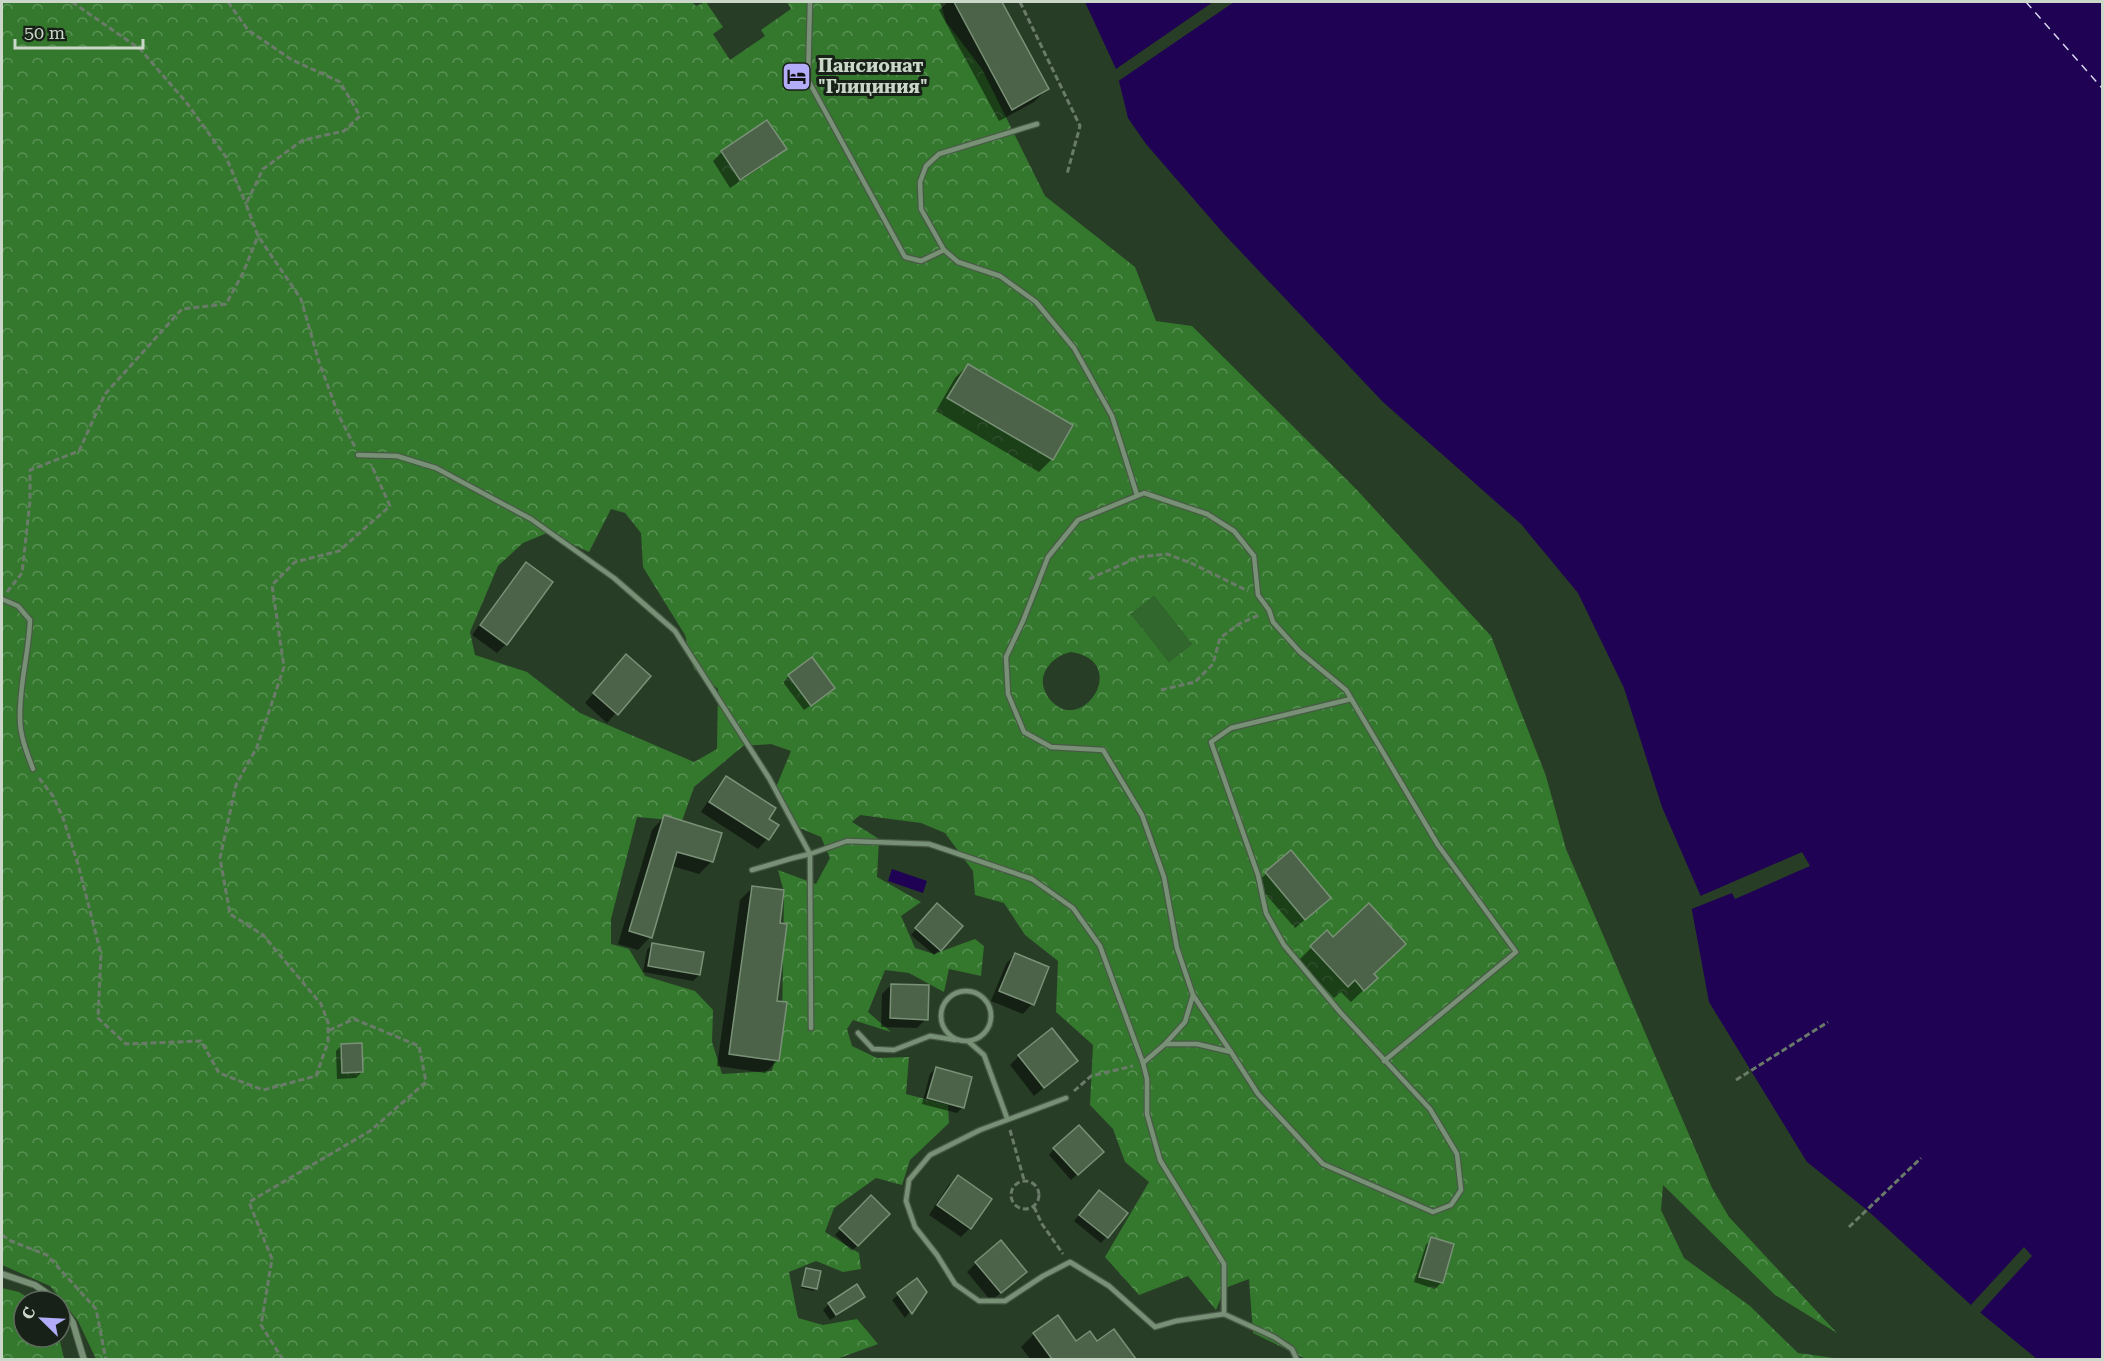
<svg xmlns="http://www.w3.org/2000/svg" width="2104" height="1361" font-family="'Roboto Serif',serif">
	<defs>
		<pattern id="forest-crowns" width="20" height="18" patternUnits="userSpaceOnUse" patternTransform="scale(1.5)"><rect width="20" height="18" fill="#34782e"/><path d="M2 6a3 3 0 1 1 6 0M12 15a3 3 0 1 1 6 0" fill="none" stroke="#599155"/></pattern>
	</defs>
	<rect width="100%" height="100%" fill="#283d26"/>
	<!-- green -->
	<path fill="#31662c" d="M1154,596l38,48 -23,18 -38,-48z"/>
	<!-- forest -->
	<g fill="url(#forest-crowns)" fill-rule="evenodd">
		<path d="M2,2h690l4,4 10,-4 17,25 -10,7 17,26 35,-24 -4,-6 30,-21 -4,-7h153l6,20 36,47 63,127 90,71 21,54 36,5 165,164 134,146 55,140 20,73 146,339 17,29 108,116 -62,-38 -112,-110 -2,25 23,48 66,48 48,47 43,6h-535l-53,-26 -4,-54 -24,9 -9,22 -28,-34 -49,19 -34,-38 44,-75 -24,-20 -12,-33 -23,-24 3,-60 -37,-33 2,-51 -33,-26 -21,-32 -29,-8 -2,-24 -28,-38 -24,-10 -61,-8 -8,7 27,17 -2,38 44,25 -20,14 14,32 19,6 41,-15 9,7 -3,30 -32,-7 -5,23 -35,-19 -24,-3 -17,42 23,20 -38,-12 -6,9 5,17 25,12 32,-1 -3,37 42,11 1,18 -39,37 -8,25 -26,-7 -42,30 -9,24 34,21 2,16 -18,3 -27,-11 -27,11 9,46 25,7 34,-6 21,25 -44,16 -738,-1 -18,-38 -28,-35 -48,-21zM768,120l18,29 -46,31 -19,-29zM968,364l105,61 -20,35 -105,-62zM611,509l14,4 16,20 2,34 42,68 9,34 24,20 -1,60 -23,13 -114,-49 -53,-41 -52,-17 -5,-23 28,-66 25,-23 24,-10 42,19zM1154,596l38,48 -23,18 -38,-48zM1071,652c62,9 9,89 -23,45 -14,-20 3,-41 23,-45zM771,744l20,7 -17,41 23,35 24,10 9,21 -14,26 -38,-14 6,22 -2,134 -10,45 -50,3 -10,-32 1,-32 -18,-19 -50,-15 -16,-27 -18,-5v-25l26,-102 45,4 12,-34 49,-41zM1369,903l37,41 -32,30 4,4 -14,13 -9,-11 -8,7 -37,-41 17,-16 6,7zM362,1043l1,29 -20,1 -2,-29z"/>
		<path d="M2,1288l17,4 14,9h-9v36h35l5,22h-62z"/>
	</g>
	<!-- water -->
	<g fill="#1f0254">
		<path d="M1085,2h1017v1357h-65l-66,-54 -104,-95 -60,-48 -98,-160 -18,-97 11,-6 -40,-92 -38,-119 -46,-95 -57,-69 -138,-122 -159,-168 -78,-90 -18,-26 -12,-49z"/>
		<path d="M892,869l35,12 -4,12 -35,-12z"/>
	</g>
	<!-- pier -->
	<g fill="#283d26">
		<path d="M1213,2h21l-117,80 -4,-11z"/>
		<path d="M1802,852l8,14 -75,33 -3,-6 -43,17v-7l9,-6z"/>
		<path d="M2024,1247l8,9 -54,59 -9,-8z"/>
	</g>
	<!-- shadow -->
	<g fill="#0007">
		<path d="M948,2h52l47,87 -13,13 -35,19 -60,-111z"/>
		<path d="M785,148l-10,10 -45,30 -17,-27 9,-9z"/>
		<path d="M968,365l84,94 -13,13 -103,-61 19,-33z"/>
		<path d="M526,564l-20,80 -9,9 -25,-18 45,-62z"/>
		<path d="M617,665l32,11 -42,47 -22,-20z"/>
		<path d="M789,676l38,18 -23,16 -21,-28z"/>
		<path d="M726,778l41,41 10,6 -10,14 -9,10 -57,-37 16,-25z"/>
		<path d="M664,817l48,44 -13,13 -27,-8 -22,71 -12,13 -20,-6 34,-114z"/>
		<path d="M1291,852l29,55 -25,21 -39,-45z"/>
		<path d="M753,887l25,38 -3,77 3,58 -13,13 -48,-7 23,-166z"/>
		<path d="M932,911l8,39 -6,5 -23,-20z"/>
		<path d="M1327,932l49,46 -25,24 -10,-10 -7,6 -35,-38z"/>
		<path d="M653,944l46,31 -6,6 -50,-9 4,-22z"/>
		<path d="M1015,954l32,14 -15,36 -9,10 -32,-13 15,-37z"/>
		<path d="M891,985l35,34 -9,9 -36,-1 1,-33z"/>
		<path d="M342,1045l20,27 -6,6 -19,1 -1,-28z"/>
		<path d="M1019,1056l57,5 -42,35 -24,-31z"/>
		<path d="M936,1068l27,39 -6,6 -35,-9 8,-30z"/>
		<path d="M1054,1149l42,9 -25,22 -22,-25z"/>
		<path d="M958,1177l12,51 -9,9 -32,-22 19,-29z"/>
		<path d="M871,1197l17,17 -36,37 -17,-16z"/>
		<path d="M1093,1198l33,16 -25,29 -27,-22z"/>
		<path d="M1432,1239l9,44 -6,6 -21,-7 12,-37z"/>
		<path d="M976,1263l39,18 -24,20 -24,-29z"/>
		<path d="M807,1270l9,18 -2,3 -13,-3 3,-15z"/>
		<path d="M916,1280l9,12 -20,26 -13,-18z"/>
		<path d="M864,1297l-34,23 -7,-10 6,-6z"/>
		<path d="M1113,1331l21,29h-103l-10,-13 13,-13 42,9h21z"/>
	</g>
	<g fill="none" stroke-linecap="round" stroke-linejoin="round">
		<!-- ferry -->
		<path stroke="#d6d6ed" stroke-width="1.5" stroke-dasharray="8 6" stroke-linecap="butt" d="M2026,2l76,86"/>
	</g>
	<!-- building -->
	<g fill="#4c6249" stroke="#799176" stroke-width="1.5">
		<path d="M954,2h48l47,87 -37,21z"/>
		<path d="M767,120l20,29 -47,31 -19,-29z"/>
		<path d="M968,364l105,61 -20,35 -106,-62z"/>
		<path d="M526,562l27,20 -46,63 -27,-20z"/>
		<path d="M626,654l25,22 -33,39 -25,-22z"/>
		<path d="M812,657l23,31 -24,18 -23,-31z"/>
		<path d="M726,776l50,32 -7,11 10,6 -10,15 -60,-38z"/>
		<path d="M664,815l58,18 -9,29 -36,-10 -25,86 -23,-7z"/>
		<path d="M1291,850l40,48 -26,22 -40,-48z"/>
		<path d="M752,886l32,4 -4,33 7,1 -10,77 10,1 -8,59 -50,-7z"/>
		<path d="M937,903l26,23 -22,25 -26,-23z"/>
		<path d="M1369,903l37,41 -32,30 4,4 -14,13 -9,-11 -7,7 -38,-41 17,-16 6,7z"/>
		<path d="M652,943l52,9 -4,23 -52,-9z"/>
		<path d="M1015,953l34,14 -15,38 -35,-14z"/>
		<path d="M891,984l38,1 -1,35 -38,-2z"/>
		<path d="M1052,1028l26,33 -34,27 -26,-33z"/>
		<path d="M362,1043l1,29 -21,1 -1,-29z"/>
		<path d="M936,1067l36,10 -8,31 -37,-10z"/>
		<path d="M1079,1125l25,27 -26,23 -25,-27z"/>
		<path d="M958,1175l34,24 -21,30 -34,-24z"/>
		<path d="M1099,1190l29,23 -20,25 -29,-23z"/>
		<path d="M871,1195l19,19 -32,32 -19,-18z"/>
		<path d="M1431,1237l23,7 -11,39 -24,-6z"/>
		<path d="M1001,1240l26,32 -26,21 -26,-31z"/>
		<path d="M806,1268l15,3 -4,18 -15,-3z"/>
		<path d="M917,1278l10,14 -15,22 -15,-21z"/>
		<path d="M857,1284l8,13 -29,18 -8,-12z"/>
		<path d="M1058,1315l18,26 14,-10 7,10 17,-12 22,30h-84l-19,-26z"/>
	</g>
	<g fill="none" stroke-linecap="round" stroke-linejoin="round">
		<defs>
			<g id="service">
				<path d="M810,2l-2,78 97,177 16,4 23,-11"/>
				<path d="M1037,124l-98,30 -13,12 -6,16 1,27 23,41 14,12 42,14 36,26 38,46 38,68 25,79"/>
				<path d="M358,455l39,1 39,12 95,51 83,59 61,53 94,147 41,76 1,174"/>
				<path d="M2,599l16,7 12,14c-1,33 -11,65 -10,99 0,17 7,34 13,50"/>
				<path d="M752,870l41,-12 17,-4 37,-13 82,3 103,35 41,29 27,38 43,117 4,16v35l13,46 64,104v50"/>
				<circle cx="966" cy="1016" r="25"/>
				<path d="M858,1033l15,16 21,1 36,-14 26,4"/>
				<path d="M969,1042l15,13 23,63"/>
				<path d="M1165,1044h32l34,8 27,42 65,70 110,48 18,-7 10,-15 -4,-36 -27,-45 -90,-97 -56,-67 -18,-32 -8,-38 -47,-133 20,-14 120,-29"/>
				<path d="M1231,1052l-38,-57 -16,-47 -13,-71 -22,-62 -39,-65 -52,-3 -27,-15 -16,-38 -2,-37 17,-36 25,-64 30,-37 66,-27 63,21 27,17 20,25 4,39 11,15 4,12 27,30 46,38 92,155 78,107 -132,109"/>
				<path d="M1143,1063l22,-19 20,-22 8,-27"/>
				<path d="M1066,1098l-86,32 -50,25 -21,25 -3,21 9,26 22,28 18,29 24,17h26l38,-25 27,-14 39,24 46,41 21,-6 48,-7 50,23 18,12 5,11"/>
			</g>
			<g id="minor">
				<path d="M2,1274l33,11 23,16"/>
				<path d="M60,1303l13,20 11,37"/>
			</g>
		</defs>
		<!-- service casing -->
		<use href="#service" stroke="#485a46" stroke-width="7"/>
		<!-- minor casing -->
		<use href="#minor" stroke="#485a46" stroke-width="8"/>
		<!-- path -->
		<g stroke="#6a7c69" stroke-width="3" stroke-dasharray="6 3" stroke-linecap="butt">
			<path d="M72,2l68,47 46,53 40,55 20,47"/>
			<path d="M228,2l20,28 44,30 48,22 20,34 -16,15 -41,9 -40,29 -17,35 12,32 43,63 18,63 20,54 16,31"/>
			<path d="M1020,2l60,124 -13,48"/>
			<path d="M1089,579l50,-22 28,-3 24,9 57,28"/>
			<path d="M7,592l15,-19 8,-72v-31l49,-19 26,-57 77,-85 44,-5 17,-31 15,-37"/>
			<path d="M1161,690l34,-8 18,-18 7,-26 19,-14 20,-9"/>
			<path d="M39,778l14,18 10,22 15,46 23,90 -3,64 28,26 75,-3 18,32 44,17 53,-14 12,-34v-20l-7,-18 -58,-69 -33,-21 -10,-56 16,-73 21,-38 27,-80 -12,-82 23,-23 44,-11 51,-45 -19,-42"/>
			<path d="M1736,1080l92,-58"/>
			<path d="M1074,1091l17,-15 42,-10"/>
			<path d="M1010,1130l14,50"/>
			<circle cx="1025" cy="1195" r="14"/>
			<path d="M1034,1207l8,17 21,30"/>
			<path d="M1849,1227l72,-69"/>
			<path d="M2,1235l9,6 36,14 49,54 10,51"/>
			<path d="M283,1360l-22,-35 11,-66 -23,-57 121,-71 56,-49 -7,-36 -65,-27 -26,12"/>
		</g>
		<!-- service -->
		<use href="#service" stroke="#789075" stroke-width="4.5"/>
		<!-- minor -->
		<use href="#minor" stroke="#789075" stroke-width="6"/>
	</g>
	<!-- icons -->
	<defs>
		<symbol id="hotel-square" viewBox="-11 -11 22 22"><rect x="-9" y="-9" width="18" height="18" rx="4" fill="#b3adf9" stroke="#182117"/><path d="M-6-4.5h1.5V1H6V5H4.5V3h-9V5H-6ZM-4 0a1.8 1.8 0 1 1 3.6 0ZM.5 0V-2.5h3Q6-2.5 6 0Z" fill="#111"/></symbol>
	</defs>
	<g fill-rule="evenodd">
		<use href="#hotel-square" x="780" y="60" width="33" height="33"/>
	</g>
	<g text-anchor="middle" stroke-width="6" stroke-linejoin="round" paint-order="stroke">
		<!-- poi labels -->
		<g font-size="18" font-weight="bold" fill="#cad7c9" stroke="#182117" text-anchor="start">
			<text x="818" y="72">Пансионат<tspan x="818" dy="21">"Глициния"</tspan></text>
		</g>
	</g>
	<!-- border -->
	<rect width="2104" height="1361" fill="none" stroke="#cad7c9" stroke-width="6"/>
	<!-- north arrow -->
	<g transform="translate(42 1319) rotate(294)"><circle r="28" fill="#182117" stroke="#5f6a5e" stroke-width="1.5"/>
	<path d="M0-4.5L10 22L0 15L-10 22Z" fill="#b3adf9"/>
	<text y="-9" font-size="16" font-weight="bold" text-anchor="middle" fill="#cad7c9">С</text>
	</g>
	<!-- scale -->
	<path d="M15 39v9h128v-9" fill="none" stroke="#cad7c9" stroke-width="3"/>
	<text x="24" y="39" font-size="18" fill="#cad7c9" stroke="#182117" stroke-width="4.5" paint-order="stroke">50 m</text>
</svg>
